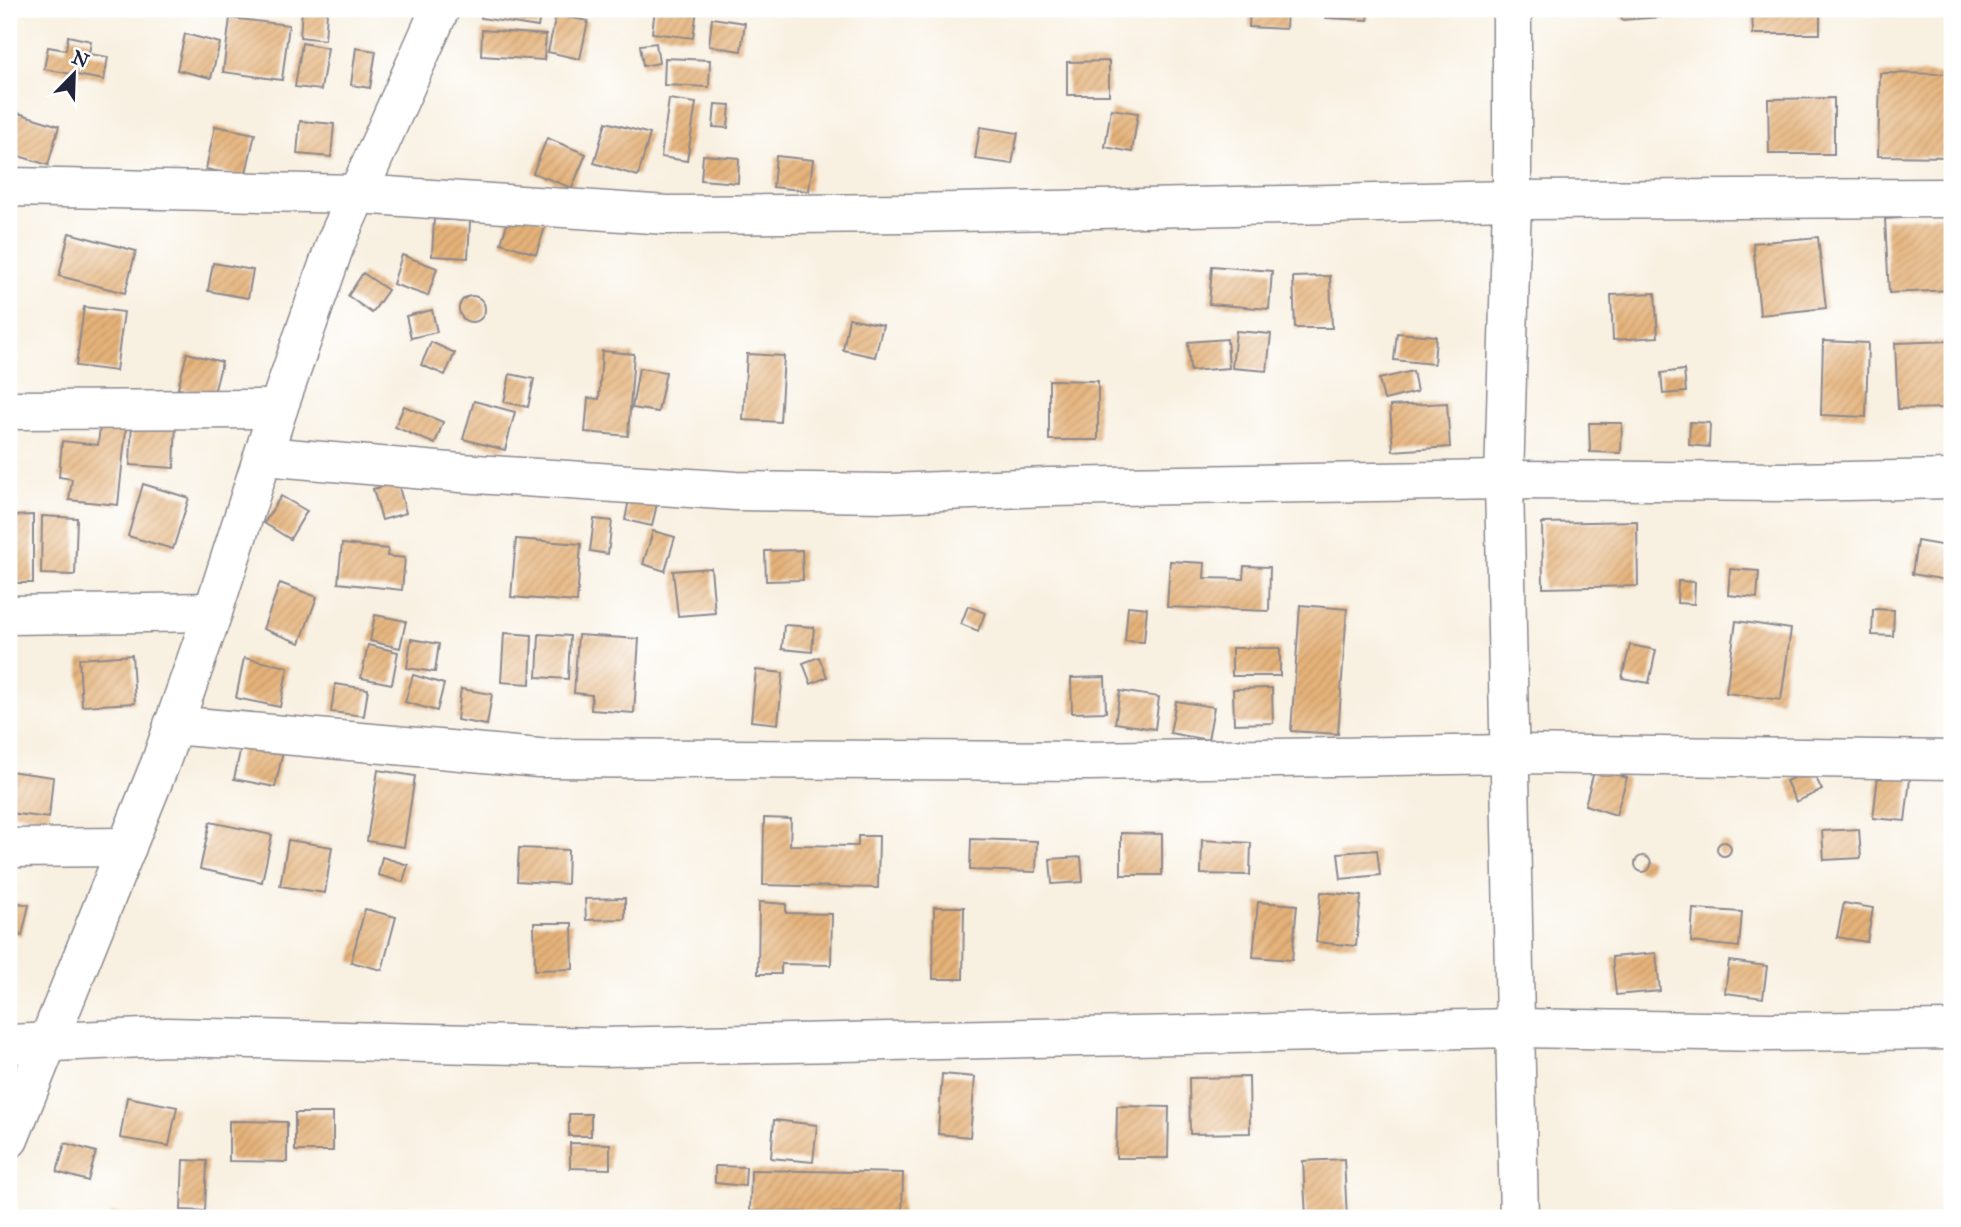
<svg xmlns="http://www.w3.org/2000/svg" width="1961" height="1227" font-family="'IM FELL Great Primer',serif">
	<defs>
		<pattern id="building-hatch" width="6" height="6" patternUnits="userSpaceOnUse" patternTransform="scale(1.75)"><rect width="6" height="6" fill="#e5b279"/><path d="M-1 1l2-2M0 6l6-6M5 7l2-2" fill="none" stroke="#c4996a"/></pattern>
	</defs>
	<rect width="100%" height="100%" fill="#fff"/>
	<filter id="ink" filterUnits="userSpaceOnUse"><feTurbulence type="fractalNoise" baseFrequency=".0143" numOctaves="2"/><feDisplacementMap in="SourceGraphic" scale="14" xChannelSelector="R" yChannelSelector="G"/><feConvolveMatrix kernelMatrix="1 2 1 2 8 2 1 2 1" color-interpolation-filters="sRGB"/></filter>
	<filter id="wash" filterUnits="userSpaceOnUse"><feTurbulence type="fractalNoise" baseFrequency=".00686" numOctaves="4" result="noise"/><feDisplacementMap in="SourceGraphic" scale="28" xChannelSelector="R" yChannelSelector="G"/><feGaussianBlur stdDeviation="1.57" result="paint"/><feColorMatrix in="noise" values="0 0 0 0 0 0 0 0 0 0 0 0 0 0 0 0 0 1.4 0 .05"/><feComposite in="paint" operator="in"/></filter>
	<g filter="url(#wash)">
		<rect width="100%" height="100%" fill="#f8f0e0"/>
		<g id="blocks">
			<!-- building -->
			<g fill="url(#building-hatch)">
				<path d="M302,9l25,3 -2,28 -25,-3z"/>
				<path d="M483,9h58l-3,18 -57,-9z"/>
				<path d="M655,9h42l-4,29 -41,-5z"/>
				<path d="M1250,9h37l-1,20 -37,-2z"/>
				<path d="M1326,9h43l-1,11 -42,-2z"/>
				<path d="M1621,9h40v8l-39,3z"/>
				<path d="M1752,9h68v25h-67z"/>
				<path d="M556,15l32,6 -8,38 -32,-7z"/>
				<path d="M230,18l59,7 -7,55 -59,-8z"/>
				<path d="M712,18l33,5 -4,28 -32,-5z"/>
				<path d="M482,30l64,5 -2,25 -63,-4z"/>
				<path d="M185,34l35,9 -9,35 -34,-8z"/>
				<path d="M68,36l23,5 -2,13 19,3 -4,23 -60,-11 4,-22 18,3z"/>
				<path d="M302,43l26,5 -7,42 -26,-3z"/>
				<path d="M656,43l3,20 -16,3 -3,-21z"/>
				<path d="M356,48l20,3 -6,37 -19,-3z"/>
				<path d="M665,58l45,2 -1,27 -45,-2z"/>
				<path d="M1109,61v34h-42v-33z"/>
				<path d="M1880,73l72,1v83l-74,-1z"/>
				<path d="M1834,98v56h-65l-1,-55z"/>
				<path d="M669,99l27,4 -9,58 -26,-4z"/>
				<path d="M715,104l15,1 -2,23 -15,-1z"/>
				<path d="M1111,109l27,4 -6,39 -27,-5z"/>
				<path d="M18,113l41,13 -11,39 -39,-12v-9z"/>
				<path d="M300,121l34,3 -3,33 -34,-3z"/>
				<path d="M606,122l44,12 -12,42 -44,-13z"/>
				<path d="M215,126l40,8 -10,43 -39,-8z"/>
				<path d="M980,127l38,6 -6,31 -37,-5z"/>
				<path d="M547,138l39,16 -14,34 -39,-15z"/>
				<path d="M703,155l36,3 -1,25 -37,-3z"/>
				<path d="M776,156l37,4 -4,31 -36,-4z"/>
				<path d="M511,211l36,11 -11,32 -35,-11z"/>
				<path d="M1952,215v75l-63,3 -4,-74z"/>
				<path d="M434,219l36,2 -2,37 -36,-2z"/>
				<path d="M69,233l67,18 -11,42 -66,-17z"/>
				<path d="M1818,237l8,71 -66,7 -7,-72z"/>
				<path d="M402,255l35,13 -9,28 -35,-12z"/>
				<path d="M213,263l40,7 -5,28 -40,-7z"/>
				<path d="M1212,266l60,5 -3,38 -60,-5z"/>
				<path d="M363,273l25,17 -16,23 -24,-17z"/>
				<path d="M1330,276l2,52h-37l-2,-51z"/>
				<path d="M1655,293l3,44 -45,3 -2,-45z"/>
				<circle cx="472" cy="309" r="13"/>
				<path d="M84,307l40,5 -8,59 -40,-5z"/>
				<path d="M432,310l5,22 -26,6 -5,-22z"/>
				<path d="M849,318l34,7 -8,32 -32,-7z"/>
				<path d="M1236,331l35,3 -4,37 -35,-3z"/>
				<path d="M1397,333l39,3 -2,28 -40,-4z"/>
				<path d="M1227,339l2,29 -39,3 -2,-29z"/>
				<path d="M1823,341l45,2 -2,74 -45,-2z"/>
				<path d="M1952,341v67l-54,1 -3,-66z"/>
				<path d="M431,342l24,11 -10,22 -24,-10z"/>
				<path d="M602,351l32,3 -6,82 -43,-4 3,-34 11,1z"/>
				<path d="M187,353l35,9 -9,35 -35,-9z"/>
				<path d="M747,354l37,2 -4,66 -37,-2z"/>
				<path d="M639,368l27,4 -8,40 -26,-4z"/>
				<path d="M1684,370l2,22 -23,2 -2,-21z"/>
				<path d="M1413,371l4,21 -33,8 -5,-21z"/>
				<path d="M510,374l24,5 -6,28 -24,-5z"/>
				<path d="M1049,380l49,1v59h-49z"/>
				<path d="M474,401l41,11 -10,38 -42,-11z"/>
				<path d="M1447,403l3,44 -57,4 -3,-45z"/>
				<path d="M404,406l39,16 -8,22 -40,-17z"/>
				<path d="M132,419l44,3 -2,46 -44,-3z"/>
				<path d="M1690,422l20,1 -1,24 -20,-2z"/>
				<path d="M1589,423h33l-1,30 -31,-1z"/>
				<path d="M100,426l26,3 -8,76 -49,-5 3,-21 -13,-2 3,-36 36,4z"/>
				<path d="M398,483l8,30 -24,7 -9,-31z"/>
				<path d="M143,484l46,14 -16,51 -45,-13z"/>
				<path d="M631,489l28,6 -7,31 -27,-6z"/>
				<path d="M281,496l26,15 -17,28 -26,-16z"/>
				<path d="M33,515v68h-24v-67z"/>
				<path d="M42,516l35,2 -2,57 -34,-1z"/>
				<path d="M594,519l18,2 -4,33 -18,-3z"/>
				<path d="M1637,521l1,65 -95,2 -1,-65z"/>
				<path d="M653,531l22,6 -10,34 -22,-7z"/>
				<path d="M516,539l65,5 -4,58 -66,-5z"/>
				<path d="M1917,541l35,6v34l-40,-7z"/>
				<path d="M342,544l46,5 -1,7 18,2 -3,32 -64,-7z"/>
				<path d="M802,550l1,30 -37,1 -1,-30z"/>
				<path d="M1170,561l35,2 -1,15 39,1 1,-13 26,1 -1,44 -102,-4z"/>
				<path d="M711,568l4,45 -37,3 -5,-45z"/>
				<path d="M1730,569l29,2 -2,27 -29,-3z"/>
				<path d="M1678,581l17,1 -1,22 -17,-1z"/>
				<path d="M280,583l37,14 -17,46 -37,-14z"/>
				<path d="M1300,605l47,4 -9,125 -47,-3z"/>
				<path d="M968,606l17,7 -7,18 -17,-7z"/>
				<path d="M1128,606l19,2 -3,34 -19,-1z"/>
				<path d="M1873,609l21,1 -1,26 -21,-1z"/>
				<path d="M375,615l31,6 -6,27 -30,-7z"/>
				<path d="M1736,621l55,8 -10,71 -55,-7z"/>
				<path d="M784,625l30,2 -2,25 -30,-3z"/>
				<path d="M504,633l28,2 -2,49 -29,-2z"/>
				<path d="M539,634l31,2 -2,43 -31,-2z"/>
				<path d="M578,635l61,4 -5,74 -43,-3 1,-15 -18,-2z"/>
				<path d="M411,639l28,5 -4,28 -28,-4z"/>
				<path d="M368,645l30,7 -6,32 -31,-6z"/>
				<path d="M1630,645l26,5 -7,33 -27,-5z"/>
				<rect x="1232" y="648" width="48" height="28"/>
				<path d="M132,655l3,48 -53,3 -3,-47z"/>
				<path d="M819,657l8,20 -16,7 -8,-21z"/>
				<path d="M244,658l44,9 -8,40 -44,-9z"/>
				<path d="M756,670l27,3 -5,51 -27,-3z"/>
				<path d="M413,675l31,9 -7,27 -32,-9z"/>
				<path d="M1105,677l1,35 -34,1 -1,-35z"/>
				<path d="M335,684l33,5 -4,27 -33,-4z"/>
				<path d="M1272,688l1,35 -39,1 -1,-35z"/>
				<path d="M461,689l31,5 -5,31 -30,-5z"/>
				<path d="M1120,691l39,6 -4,32 -40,-6z"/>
				<path d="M1176,701l38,6 -6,33 -38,-7z"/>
				<path d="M244,733l41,10 -10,44 -41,-8z"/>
				<path d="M1595,768l32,10 -11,37 -31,-10z"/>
				<path d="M378,770l37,6 -11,71 -37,-6z"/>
				<path d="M1812,770l10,20 -26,12 -10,-21z"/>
				<path d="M9,771l44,6 -4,41 -40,-5z"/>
				<path d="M1878,776l32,3 -5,42 -32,-3z"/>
				<path d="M764,818l27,1 -1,26 68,1v-10h21l-1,52 -115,-3z"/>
				<path d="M210,822l62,13 -10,47 -62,-13z"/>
				<path d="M1859,829l2,29 -37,2 -2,-29z"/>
				<path d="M1121,833l41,1v41h-41z"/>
				<path d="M971,839l66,2 -1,31 -66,-2z"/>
				<path d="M288,840l44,7 -7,46 -45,-7z"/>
				<path d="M1202,840l49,3 -1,32 -49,-1z"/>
				<circle cx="1724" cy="849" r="7"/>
				<path d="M519,848l49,2 -1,34 -50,-3z"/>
				<path d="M1377,850l3,25 -39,4 -3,-26z"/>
				<circle cx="1643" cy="864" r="8"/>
				<path d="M382,857l26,8 -5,17 -25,-7z"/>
				<path d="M1081,857l2,25 -31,2 -2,-25z"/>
				<path d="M1321,892l40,4 -5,50 -40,-4z"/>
				<path d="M625,898v21l-39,1 -1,-21z"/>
				<path d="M9,901l20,4 -7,31 -13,-4z"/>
				<path d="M759,902l27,2v9l46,1 -1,51 -50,-1v10h-23z"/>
				<path d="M1258,902l39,3 -5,55 -39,-3z"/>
				<path d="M1844,903l29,5 -6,34 -30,-5z"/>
				<path d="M934,907h30l-1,72h-30z"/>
				<path d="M365,909l31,8 -14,53 -31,-8z"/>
				<path d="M1693,909l49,3 -3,35 -48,-5z"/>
				<path d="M534,923h38l1,46 -38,1z"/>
				<path d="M1656,953l4,38 -44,4 -4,-38z"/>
				<path d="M1729,961l38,5 -4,32 -38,-5z"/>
				<path d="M942,1074l33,3 -5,60 -32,-3z"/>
				<path d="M1249,1077l1,56 -60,1 -1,-56z"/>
				<path d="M127,1097l50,10 -8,39 -49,-8z"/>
				<path d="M1117,1106l52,1 -1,51h-52z"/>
				<rect x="295" y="1113" width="38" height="38"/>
				<rect x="569" y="1114" width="22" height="22"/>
				<path d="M774,1120l43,5 -4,37 -42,-4z"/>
				<path d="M229,1121l58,1v40l-58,-1z"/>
				<path d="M65,1143l31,9 -8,29 -31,-9z"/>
				<path d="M570,1143l40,1v25l-40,-1z"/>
				<path d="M1344,1159l3,59h-41l-3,-57z"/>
				<path d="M183,1160l24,1 -2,50 -24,-1z"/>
				<path d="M715,1166l31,1 -1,19 -30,-3z"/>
				<path d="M751,1170l152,3 -1,41 -152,-3z"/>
				<path d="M111,1213l35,3v2h-35z"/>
			</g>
		</g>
	</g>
	<g filter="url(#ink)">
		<use href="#blocks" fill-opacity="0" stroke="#8d898e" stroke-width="2"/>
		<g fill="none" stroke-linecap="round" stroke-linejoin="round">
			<defs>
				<g id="minor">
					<path d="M1512,9v191l-8,280 15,738"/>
					<path d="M9,187l349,7 309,21 243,-2 602,-13 440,-2"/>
					<path d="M9,410l269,-1"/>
					<path d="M264,456l197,17 275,18 153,2 160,-6 455,-7 289,2 159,-3"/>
					<path d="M9,615l204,-3"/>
					<path d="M173,725l366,33 550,3 422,-7 441,6"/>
					<path d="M9,848l118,-1"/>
					<path d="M9,1044l158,-7 435,10 914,-19 254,4 182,-2"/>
					<path d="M9,1139l151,-375 53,-152 65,-203 58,-167 104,-233"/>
				</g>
			</defs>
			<!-- minor casing -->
			<use href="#minor" stroke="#8d898e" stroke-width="41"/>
			<!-- minor -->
			<use href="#minor" stroke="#fff" stroke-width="38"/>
		</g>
	</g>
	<!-- margin -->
	<rect width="1961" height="1227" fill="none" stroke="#fff" stroke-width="35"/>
	<!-- north arrow -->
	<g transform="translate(74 74) rotate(23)" stroke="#ffffff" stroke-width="5" paint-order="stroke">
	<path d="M0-5L12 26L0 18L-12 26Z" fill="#22223b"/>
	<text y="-10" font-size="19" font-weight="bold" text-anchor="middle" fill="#22223b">N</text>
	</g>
</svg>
